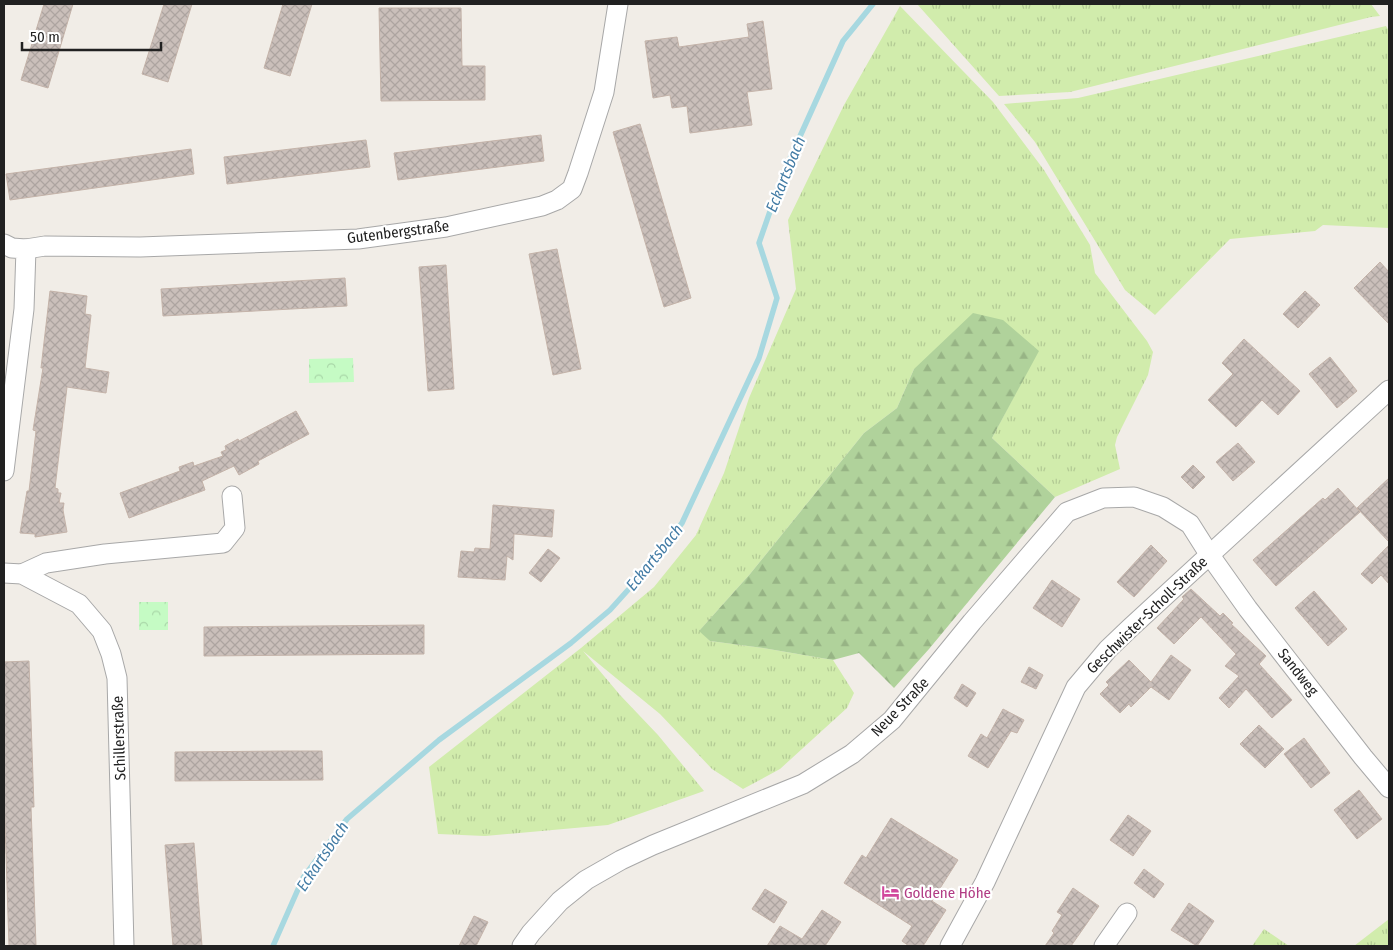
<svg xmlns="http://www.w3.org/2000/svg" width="1393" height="950" font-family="'Fira Sans Condensed',sans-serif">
	<defs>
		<pattern id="grass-tufts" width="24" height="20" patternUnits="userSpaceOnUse" patternTransform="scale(1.25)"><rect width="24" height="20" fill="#d1ecac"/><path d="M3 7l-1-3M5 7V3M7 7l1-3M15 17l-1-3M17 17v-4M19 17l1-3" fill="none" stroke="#b3ca94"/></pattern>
		<pattern id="forest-firs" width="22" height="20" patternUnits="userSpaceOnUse" patternTransform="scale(1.25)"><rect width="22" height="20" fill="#b0d29b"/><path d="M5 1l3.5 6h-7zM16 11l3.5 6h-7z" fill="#97b485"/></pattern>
		<pattern id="park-crowns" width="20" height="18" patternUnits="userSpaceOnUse" patternTransform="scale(1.25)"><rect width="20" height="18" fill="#c5fbc4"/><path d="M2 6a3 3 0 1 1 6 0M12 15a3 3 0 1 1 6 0" fill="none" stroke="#a9d7a8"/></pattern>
		<pattern id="building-cross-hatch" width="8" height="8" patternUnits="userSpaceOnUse" patternTransform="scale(1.25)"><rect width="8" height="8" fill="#cabfba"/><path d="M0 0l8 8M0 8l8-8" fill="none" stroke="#ada4a0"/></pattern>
	</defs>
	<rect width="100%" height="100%" fill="#f1ede7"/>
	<!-- grass -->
	<g fill="url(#grass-tufts)">
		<path d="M917,4h454l9,12 -9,1 -301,75 -71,4z"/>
		<path d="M900,6l93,96 51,68 46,75 5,28 52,68 6,11 -5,23 -31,62 -2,8 5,24 -65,28 -63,-59 46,-87 -124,18 -17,39 -33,25 -114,141 -50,56 10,11 53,7 70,12 21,33 -7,15 -67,61 -37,20 -31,-20 -52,-55 -77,-63 37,44 38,40 46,56 -96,34 -123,11 -47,-2 -9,-67 152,-119 73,-61 42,-52 28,-62 25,-75 47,-109 -8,-69 56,-115z"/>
		<path d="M1386,26l3,5v197l-66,-3 -8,6 -85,8 -75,76 -30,-25 -90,-148 -31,-38 74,-6z"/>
		<path d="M1389,919v27h-35z"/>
		<path d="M1264,929l25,17h-37z"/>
	</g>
	<!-- forest -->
	<path fill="url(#forest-firs)" d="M973,313l30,7 36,31 -47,87 63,59 -126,152 -35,39 -35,-35 -26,7 -70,-12 -53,-7 -11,-10 51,-57 114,-141 33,-25 17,-39z"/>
	<!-- park -->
	<g fill="url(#park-crowns)">
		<path d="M353,358l1,24 -45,1v-24z"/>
		<rect x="139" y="602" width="29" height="28"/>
	</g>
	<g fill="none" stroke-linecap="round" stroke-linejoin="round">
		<!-- stream -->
		<path stroke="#a7d8e0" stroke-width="5.5" d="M273,946l30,-68 44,-59 92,-79 132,-97 39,-33 35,-39 37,-48 77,-165 18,-60 -18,-55 24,-69 60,-133 30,-37"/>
	</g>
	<!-- building -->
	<g fill="url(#building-cross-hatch)" stroke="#c4b3a9">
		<path d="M44,4h29l-25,84 -27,-8z"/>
		<path d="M164,4h28l-24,78 -26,-8z"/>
		<path d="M283,4h29l-22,72 -26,-8z"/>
		<path d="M379,8h82l1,58h23v34l-104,1z"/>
		<path d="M763,21l9,68 -25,3 5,33 -62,8 -3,-27 -15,2 -2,-13 -17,3 -8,-57 32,-4 2,10 70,-10 -2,-13z"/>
		<path d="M640,124l51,174 -27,9 -51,-175z"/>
		<path d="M541,135l3,26 -146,19 -4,-27z"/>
		<path d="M366,140l4,27 -143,17 -3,-27z"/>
		<path d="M191,149l3,25 -184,26 -4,-26z"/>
		<path d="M557,249l24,120 -28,6 -24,-121z"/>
		<path d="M1380,262l9,10v52l-35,-36z"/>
		<path d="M446,265l8,124 -26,2 -9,-124z"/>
		<path d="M345,278l2,28 -184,10 -2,-27z"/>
		<path d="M50,291l37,5 -2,18 6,1 -6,53 24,4 -3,21 -39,-6 -12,101 3,1v4h3l-2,10h5l-1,7 4,22 -32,5v-3l-15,-1 7,-42h2l7,-60 -3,-1 10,-62h-2z"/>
		<path d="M1305,291l15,14 -22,23 -15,-14z"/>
		<path d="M1244,339l56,52 -22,24 -16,-15 -26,27 -28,-27 25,-26 -11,-11z"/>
		<path d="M1330,357l27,34 -20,17 -28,-34z"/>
		<path d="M296,411l13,23 -51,27 1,3 -20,11 -5,-9 -32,15 3,9 -76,28 -9,-25 60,-22 -1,-4 14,-5 1,4 29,-10 -2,-4 5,-2 -1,-4 13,-7 1,2z"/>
		<path d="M1238,443l17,19 -22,19 -17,-19z"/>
		<path d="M1193,465l12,12 -12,12 -12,-12z"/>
		<path d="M1389,478v64l-32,-34z"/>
		<path d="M1338,488l22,24 -84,74 -23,-26 70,-62 2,2z"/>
		<path d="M493,505l61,5 -2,27 -38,-3 -1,26 -6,-4 -2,24 -47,-3 3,-26 13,1 1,-4 15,1z"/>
		<path d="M1151,545l16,16 -33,36 -17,-15z"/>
		<path d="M1389,545v39l-8,-9 -9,9 -11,-10z"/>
		<path d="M548,549l12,9 -19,24 -12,-9z"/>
		<path d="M1052,580l28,19 -18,28 -29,-19z"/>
		<path d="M1191,589l29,27 3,-3 10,10 -2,1 35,32 -7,8 33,36 -20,18 -26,-29 -17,19 -10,-10 20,-22 -14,-10 11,-12 -35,-37 -27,27 -17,-16 27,-29 -2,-2z"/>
		<path d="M1314,591l33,38 -19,17 -33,-38z"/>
		<path d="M424,625v29l-220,2v-29z"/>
		<path d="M1171,655l20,15 -22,30 -18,-13 -20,20 -2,-3 -9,9 -20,-19 9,-9 -3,-3 23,-22 22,22z"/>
		<path d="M29,661l5,146h-3l5,139h-27l-5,-151v-133z"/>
		<path d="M1029,667l14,8 -7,14 -15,-7z"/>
		<path d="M962,684l14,9 -9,14 -13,-9z"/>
		<path d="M1003,709l21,11 -7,13 -6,-2 -23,37 -20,-12 13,-22 6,4z"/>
		<path d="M1259,725l25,24 -19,19 -25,-24z"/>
		<path d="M1304,738l26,35 -19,15 -27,-34z"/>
		<path d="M285,751h37l1,29 -148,1v-29z"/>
		<path d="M1359,790l23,29 -25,20 -23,-29z"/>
		<path d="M1128,815l23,16 -18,25 -23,-16z"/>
		<path d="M891,818l67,42 -26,41 14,9 -23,36h-14l-7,-5 10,-15 -68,-43 18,-28 4,3z"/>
		<path d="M194,843l8,103h-29l-8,-101z"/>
		<path d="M1144,869l20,15 -10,14 -20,-15z"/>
		<path d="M1073,888l26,18 -28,40h-26l9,-13 -2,-2 10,-16 -5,-3z"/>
		<path d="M765,889l22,13 -13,21 -22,-14z"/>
		<path d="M1189,903l25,18 -17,25 -26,-16z"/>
		<path d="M822,910l19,12 -16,24h-58l13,-20 22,13z"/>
		<path d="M474,916l14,6 -12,24h-17z"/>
	</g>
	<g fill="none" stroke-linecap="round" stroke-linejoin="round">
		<defs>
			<g id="minor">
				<path d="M4,244l8,4 14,1 -2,60 -20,162"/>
				<path d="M26,249l19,-3 95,1 218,-8 88,-12 96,-21 15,-6 15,-11 6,-16 26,-81 14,-88"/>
				<path d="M4,573l18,1 57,30 23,27 9,23 6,24 7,268"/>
				<path d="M22,574l24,-11 59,-9 118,-11 12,-15 -3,-32"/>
				<path d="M522,946l9,-13 29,-32 26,-21 35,-20 32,-15 150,-61 49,-30 40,-34 80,-98 95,-110 36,-14 31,-1 29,10 27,17 19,30 39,55 115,148 26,31"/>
				<path d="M950,946l35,-64 91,-195 32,-38 22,-21 259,-238"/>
				<path d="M1104,946l23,-33"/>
			</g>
		</defs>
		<!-- minor casing -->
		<use href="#minor" stroke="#a8a8a8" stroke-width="21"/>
		<!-- minor -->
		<use href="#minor" stroke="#fff" stroke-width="19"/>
	</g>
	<!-- icons -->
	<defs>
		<symbol id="hotel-bare" viewBox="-9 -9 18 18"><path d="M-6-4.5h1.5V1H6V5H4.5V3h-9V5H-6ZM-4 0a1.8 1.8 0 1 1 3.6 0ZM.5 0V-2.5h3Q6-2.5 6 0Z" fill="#d1479c" stroke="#fff" stroke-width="2.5" paint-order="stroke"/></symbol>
	</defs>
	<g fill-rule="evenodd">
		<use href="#hotel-bare" x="878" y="880" width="25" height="25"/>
	</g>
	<g text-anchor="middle" stroke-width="4.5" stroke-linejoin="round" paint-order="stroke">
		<!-- street labels -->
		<g font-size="15" fill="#212121" stroke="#fff">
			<text transform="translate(398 232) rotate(-7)" y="5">Gutenbergstraße</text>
			<text transform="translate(1147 615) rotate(-44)" y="5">Geschwister-Scholl-Straße</text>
			<text transform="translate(1298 672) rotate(52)" y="5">Sandweg</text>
			<text transform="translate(900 707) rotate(-46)" y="5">Neue Straße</text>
			<text transform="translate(119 738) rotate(-92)" y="5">Schillerstraße</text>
		</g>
		<!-- hotel labels -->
		<g font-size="15" fill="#b23c85" stroke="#fff" text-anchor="start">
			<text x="904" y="898">Goldene Höhe</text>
		</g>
		<!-- water labels -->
		<g font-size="16" font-style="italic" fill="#437ca5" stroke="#fff">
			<text transform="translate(785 174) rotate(-68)" y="6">Eckartsbach</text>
			<text transform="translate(654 557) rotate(-51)" y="6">Eckartsbach</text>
			<text transform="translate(322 856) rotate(-56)" y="6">Eckartsbach</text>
		</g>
	</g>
	<!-- border -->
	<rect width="1393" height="950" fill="none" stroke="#212121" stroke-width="10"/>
	<!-- scale -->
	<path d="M22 42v8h139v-8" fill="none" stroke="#212121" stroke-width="2.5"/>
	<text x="30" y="42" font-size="15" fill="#212121" stroke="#ffffff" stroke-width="4" paint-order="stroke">50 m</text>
</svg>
